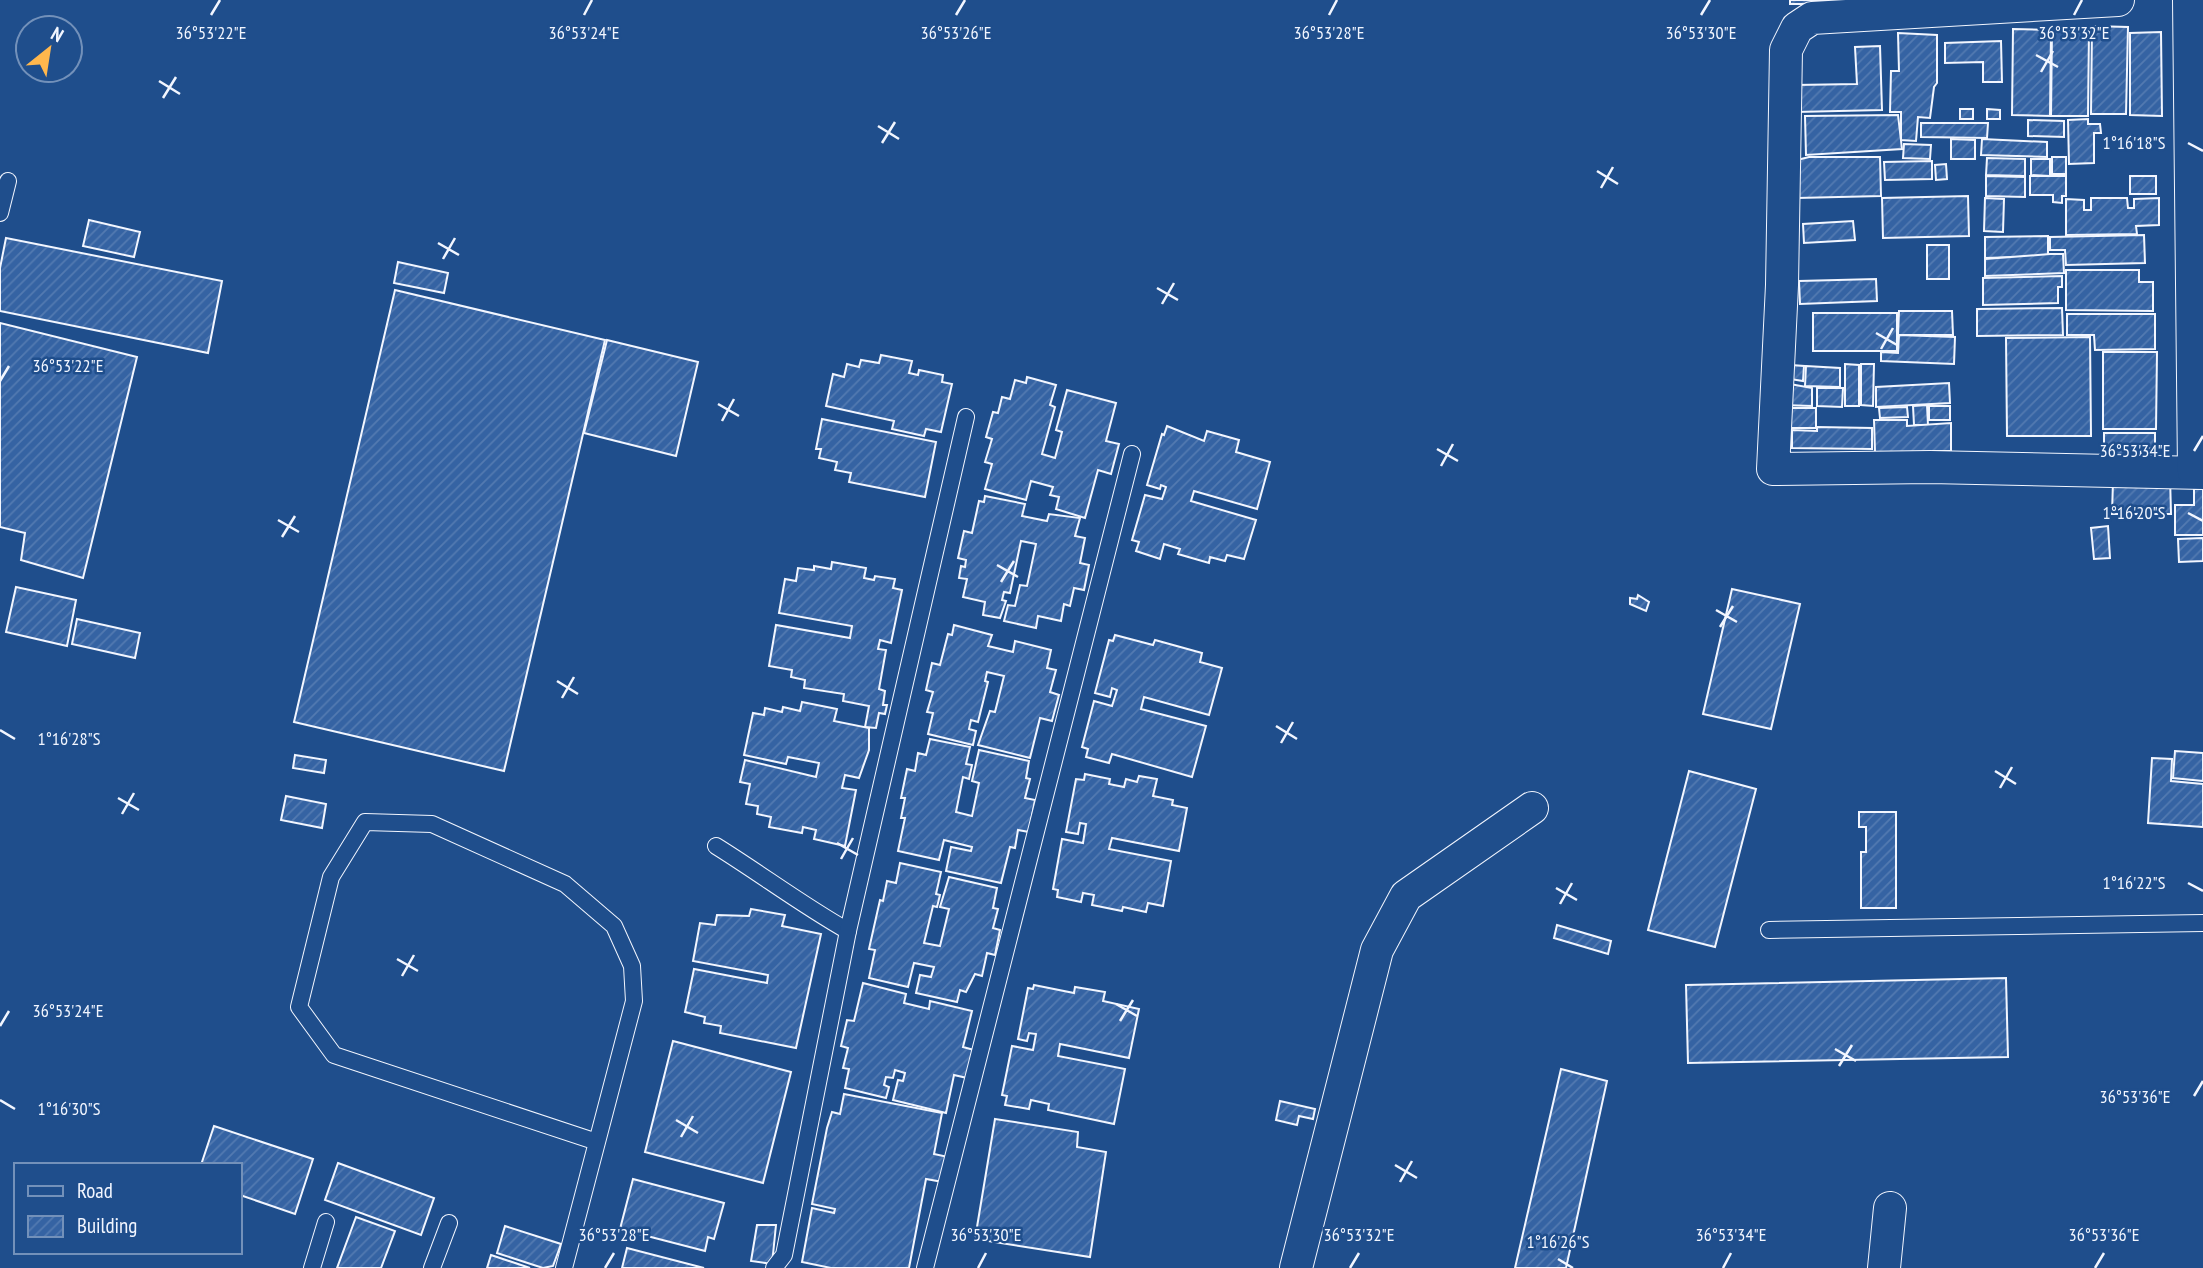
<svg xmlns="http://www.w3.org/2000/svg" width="2203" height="1268" font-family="'PT Sans Narrow',sans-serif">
	<defs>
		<pattern id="building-hatch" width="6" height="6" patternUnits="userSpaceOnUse" patternTransform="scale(1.75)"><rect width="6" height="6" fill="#3563a3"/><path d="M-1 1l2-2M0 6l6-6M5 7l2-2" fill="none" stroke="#537ab1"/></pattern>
	</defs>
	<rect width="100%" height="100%" fill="#1f4e8c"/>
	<!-- building -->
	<g fill="url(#building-hatch)" stroke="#f2f6ff" stroke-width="2">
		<rect x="1790" y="0" width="50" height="4"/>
		<path d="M2092,26l36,1 -2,87h-35z"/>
		<path d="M2013,29l38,1 -1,86 -38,-1z"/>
		<path d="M2052,29l37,1 -1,86h-37z"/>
		<path d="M2161,32l1,84 -32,-1v-82z"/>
		<path d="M1898,33l39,2v48l-3,4 -4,31 -12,-1 -2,24 -15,-1v-28h-11l1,-41h8z"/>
		<path d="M2001,41l1,41h-19v-20l-38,1v-20z"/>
		<path d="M1880,46l2,64 -86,2 -1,-27 62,-1 -2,-37z"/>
		<rect x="1960" y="109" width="13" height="10"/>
		<path d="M1987,109l13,1v9h-13z"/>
		<path d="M1898,115l4,34 -96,6 -1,-39z"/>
		<path d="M2088,119v5h12l1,9h-7v30l-25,1 -1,-44z"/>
		<path d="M2028,120l36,1v16l-36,-1z"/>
		<path d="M1921,123h67l-1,15 -66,-1z"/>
		<path d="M1951,139l24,1v19h-24z"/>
		<path d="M1982,139l65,3v15l-66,-2z"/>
		<path d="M1904,144l27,1 -1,14 -27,-1z"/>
		<path d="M1809,157h71l1,39 -84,2v-38z"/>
		<rect x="2052" y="157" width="14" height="17"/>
		<path d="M1987,158l38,1v17l-39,-1z"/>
		<path d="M2031,159h19v17l-19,-1z"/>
		<path d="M1932,161v18l-47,1 -1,-18z"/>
		<path d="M1946,164l1,15 -11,1 -1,-15z"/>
		<path d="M1986,176l39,1v20l-39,-1z"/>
		<path d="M2030,176h36v20h-4v7l-9,-1v-7h-23z"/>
		<rect x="2130" y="176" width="26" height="18"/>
		<path d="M1968,196l1,40 -86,2 -1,-40z"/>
		<path d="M1985,198l19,1 -1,33 -19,-1z"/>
		<path d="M2091,198h36l1,10h6v-9l25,-1v27l-23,1 1,8 -71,1v-36l18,1v10h7z"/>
		<path d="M89,220l51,12 -6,25 -51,-11z"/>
		<path d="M1853,221l2,19 -51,3 -1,-19z"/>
		<path d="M2144,235l1,28 -79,2 -1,-15h-15v-13z"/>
		<path d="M2048,236v20l-63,2v-21z"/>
		<path d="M6,238l216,43 -14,72 -208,-42v-43z"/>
		<rect x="1927" y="245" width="22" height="34"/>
		<path d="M2050,254h13l1,19 -79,3v-17z"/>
		<path d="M398,262l50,11 -4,20 -50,-10z"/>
		<path d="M2066,270h73v12h14v29l-87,-1z"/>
		<path d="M2062,276v11h-4v16l-75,2v-27z"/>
		<path d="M1876,279l1,22 -77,3 -1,-23z"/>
		<path d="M395,290l210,50 -101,431 -210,-49z"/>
		<path d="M2062,308l1,27 -86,1v-27z"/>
		<path d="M1899,311h53l1,24h-55z"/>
		<rect x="1813" y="313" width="84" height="38"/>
		<path d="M2067,314h88v35l-60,1 -1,-15h-27z"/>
		<path d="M0,323l137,34 -54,221 -62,-18 4,-27 -25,-6z"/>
		<path d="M1899,335l56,2 -1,27 -73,-3v-9l17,1z"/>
		<path d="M2090,337l1,99h-84l-1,-98z"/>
		<path d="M607,340l91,22 -22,94 -92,-23z"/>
		<path d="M2103,352h54l-1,77h-53z"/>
		<path d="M881,355l31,6 -3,12 9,2 1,-5 24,5 -1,7 10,2 -11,48 -15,-3 -2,7 -32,-7 2,-8 -68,-15 7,-32 11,3 3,-13 12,3 2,-7 18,3z"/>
		<path d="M1845,364l14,1v41h-14z"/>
		<path d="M1861,364h13l-1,42 -12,-1z"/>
		<path d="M1791,365l13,1 -1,15 -13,-2z"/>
		<path d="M1806,366l34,2v19l-35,-1z"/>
		<path d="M1027,377l29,8 -6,20 5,2 -13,47 13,4 7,-26 -6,-2 11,-40 49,13 -10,38 13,3 -8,30 -13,-4 -13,48 -29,-9 3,-12 -9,-2 3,-8 -22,-6 -5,19 -41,-11 7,-25 -7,-2 7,-23 -6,-2 7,-25 5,1 4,-16 8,2 5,-19 11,3z"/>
		<path d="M1949,383l1,20 -74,4v-20z"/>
		<path d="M1790,384l22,4v18l-30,-1z"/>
		<path d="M1817,388h26l-1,19 -25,-1z"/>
		<path d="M1927,405l1,20h-14l-1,-19z"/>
		<rect x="1929" y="406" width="21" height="14"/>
		<path d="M1907,407l1,10 -28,1 -1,-10z"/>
		<rect x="1788" y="408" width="28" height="20"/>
		<path d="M822,419l114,23 -11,55 -76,-15 2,-9 -16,-3 2,-8 -18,-4 2,-9h-5z"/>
		<path d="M1874,420h33v6l44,-3v28h-18v5l-58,-4z"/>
		<path d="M1167,426l37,15 3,-10 32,9 -3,12 34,10 -13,47 -63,-18 -3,10 65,19 -12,39 -17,-4 -2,6 -15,-4 -1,6 -31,-9 2,-5 -16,-5 -4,15 -24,-8 3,-9 -7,-2 13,-45 17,4 4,-12 -5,-2 -1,4 -13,-4 15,-51 2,1z"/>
		<path d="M1817,427l55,1v21l-80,-1v-18l25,1z"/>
		<path d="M2104,433h51v15h-14v19h-37z"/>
		<path d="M2170,476l1,38h-59l1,-33z"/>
		<path d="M2194,489h9v46h-28v-30h19z"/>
		<path d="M985,496l40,8 -3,12 25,5 2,-7 31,4 -5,18 10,2 -5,25 9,2 -5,25 -10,-2 -4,18 -6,-2 -3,17 -23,-5 -2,12 -32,-7 4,-16 7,1 5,-21 7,1 9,-42 -15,-3 -11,52 -6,-1 -2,8 4,1 -6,17 -17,-3 2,-13 -22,-5 4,-18 -8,-1 2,-12 4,1 1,-7 -8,-2 6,-27 8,2 7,-32 5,1z"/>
		<path d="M2108,526l2,32 -16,1 -3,-31z"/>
		<path d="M2203,538v23l-24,1 -1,-23z"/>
		<path d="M832,562l34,6 -2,10 10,2 1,-4 20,3 -2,9 9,2 -11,53 -11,-3 -2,9 8,1 -7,39 6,2 -2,14h4l-2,9 -6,-1 -3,15 -11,-1 4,-21 -26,-5 1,-7 -40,-6 1,-8 -14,-3 1,-7 -23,-4 7,-41 74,13 2,-12 -73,-13 6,-34 11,2 2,-13 16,2v-4l17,3z"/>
		<path d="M16,587l60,13 -9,46 -61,-14z"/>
		<path d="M1732,589l68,15 -29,125 -68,-15z"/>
		<path d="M1638,595l11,7 -3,9 -16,-7v-6l7,1z"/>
		<path d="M77,619l63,14 -5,25 -63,-14z"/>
		<path d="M954,625l38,10 -4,11 25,6 2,-11 36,9 -4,18 9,2 -6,22 9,3 -7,26 -12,-3 -10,40 -52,-13 12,-34 5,1 9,-36 -17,-4 -2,9 3,1 -10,40 -7,-2 -2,9 7,2 -3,14 -45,-11 5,-21 -6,-1 6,-20 -7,-2 6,-27 8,2 8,-31 4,1z"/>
		<path d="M1115,635l38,10 2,-5 47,13 -2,9 22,6 -13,47 -65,-18 -3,12 65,17 -14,51 -80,-23 -3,9 -23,-6 2,-8 -6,-2 12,-46 18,5 5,-16 -5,-2 -2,9 -15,-4 14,-53 4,1z"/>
		<path d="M802,702l35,7 -3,12 35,7v22l-10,28 -14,-3 -3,13 14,2 -11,56 -31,-7 2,-9 -13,-3 -1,6 -33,-6 2,-10 -14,-3 1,-8 -12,-2 4,-20 -10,-2 5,-22 71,17 3,-14 -31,-6 -2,7 -42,-9 9,-42 11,2 1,-7 17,4 1,-5 17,4z"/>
		<path d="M930,739l40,8 -4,17 6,1 -3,14 -6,-2 -7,35 16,4 7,-33 -7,-2 7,-31 50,11 -3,17 4,1 -5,19 10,2 -6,32 -11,-2 -3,18 -5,-1 -9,36 -55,-12 5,-24 20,4 1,-4 -28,-7 -5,20 -41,-9 7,-33h-4l4,-20h-4l6,-29 8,2 3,-18 8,2z"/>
		<path d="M2175,751l28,2v28l-30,-3z"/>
		<path d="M295,755l31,5 -2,13 -31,-5z"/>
		<path d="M2152,758l20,1 -1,22 32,3v43l-55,-4z"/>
		<path d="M1689,771l67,18 -41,158 -67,-17z"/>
		<path d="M1085,774l25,5 -1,5 15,3 2,-8 11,3 2,-6 18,3 -4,17 20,4 -1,5 15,3 -8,43 -67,-13 -3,11 62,12 -8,45 -15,-3 -2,9 -23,-5 -1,4 -30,-6 2,-10 -11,-2 -2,9 -24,-5 1,-7 -5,-1 9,-50 21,4 3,-19 -6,-1 -2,11 -12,-2 10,-53 8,1z"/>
		<path d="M286,796l40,8 -4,24 -41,-8z"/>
		<path d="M1859,812h37v96h-35v-56h5v-25h-7z"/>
		<path d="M900,863l41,9 -5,22 4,1 -3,12 -4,-1 -9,37 16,3 9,-37 -9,-2 9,-30 48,11 -4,20 5,1 -5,19 7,2 -5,25 -8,-2 -5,23 -7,-2 -9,18 -6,-2 -3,12 -41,-9 4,-18 11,2 3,-10 -20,-4 -6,24 -39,-9 6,-28 -6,-1 11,-49 3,1 4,-20 9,2z"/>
		<path d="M751,909l34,6 -3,11 39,8 -25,114 -76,-15 1,-7 -17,-3 1,-6 -20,-5 9,-43 73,14 1,-8 -75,-14 7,-38 15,2 2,-10 32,1z"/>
		<path d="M1557,925l54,16 -3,13 -54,-16z"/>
		<path d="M2006,978l2,79 -320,6 -2,-78z"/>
		<path d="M863,983l43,11 -2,9 25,6 1,-8 42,10 -9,36 11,3 -7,28 -13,-3 -8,38 -53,-13 5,-20 5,1 2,-8 -10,-3 -2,8 -7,-1 -2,8 5,2 -3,11 -41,-10 4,-19 -6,-1 5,-20 -7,-2 6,-26 7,1z"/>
		<path d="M1034,985l40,8 1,-6 30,5 -2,9 36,8 -10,49 -69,-14 -2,12 67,13 -11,55 -66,-14 1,-6 -18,-4 -2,9 -24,-4 2,-9 -5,-1 10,-49 21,4 3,-16 -7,-1 -2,8 -9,-2 10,-51 5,1z"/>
		<path d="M673,1041l118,31 -28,111 -118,-31z"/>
		<path d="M1561,1069l46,12 -41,187h-51z"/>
		<path d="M844,1094l98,19 -8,41 14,3 -5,25 -17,-3 -17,89h-78l-29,-6 10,-54 22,5 1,-4 -23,-5 15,-76 5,-16 8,2z"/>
		<path d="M1280,1101l35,8 -2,10 -14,-3 -2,9 -21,-5z"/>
		<path d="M995,1119l83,13 -1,15 29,5 -16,105 -115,-18z"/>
		<path d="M214,1126l99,33 -18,55 -55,-19v-30h-39z"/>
		<path d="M338,1163l96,35 -13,37 -96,-35z"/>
		<path d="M633,1179l91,24 -10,36 -6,-2 -3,14 -85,-22z"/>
		<path d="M356,1217l39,14 -14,37h-44z"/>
		<path d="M757,1225h19l-4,39 -21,-3z"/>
		<path d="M505,1226l56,18 -8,22 -10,2 -46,-15z"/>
		<path d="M627,1248l77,20h-82z"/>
		<path d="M491,1255l39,13h-43z"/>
	</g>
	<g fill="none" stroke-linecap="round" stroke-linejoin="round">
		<defs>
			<g id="service">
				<path d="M0,213l8,-32"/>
				<path d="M716,846c45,28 86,59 132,85"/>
				<path d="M1769,930l434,-7"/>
				<path d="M312,1268l14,-46"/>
				<path d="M432,1268l17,-45"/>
				<path d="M564,1268l70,-267 -2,-35 -18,-40 -49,-42 -133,-60 -67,-2 -34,55 -32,130 35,48 263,87"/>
				<path d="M774,1268l10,-13 64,-324 118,-514"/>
				<path d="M925,1268l207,-814"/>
			</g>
			<g id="minor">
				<path d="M2118,0l-306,18 -15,10 -11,22 -4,235 -9,184 157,-2 273,6"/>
				<path d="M2189,0l5,472"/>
				<path d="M1296,1268l81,-318 29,-54 126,-88"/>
				<path d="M1884,1268l6,-60"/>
			</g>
		</defs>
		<!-- service casing -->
		<use href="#service" stroke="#f2f6ff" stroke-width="18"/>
		<!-- minor casing -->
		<use href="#minor" stroke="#f2f6ff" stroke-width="34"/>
		<!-- service -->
		<use href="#service" stroke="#1f4e8c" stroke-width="16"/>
		<!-- minor -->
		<use href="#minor" stroke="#1f4e8c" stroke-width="32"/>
	</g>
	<!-- ticks -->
	<path fill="none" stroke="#f2f6ff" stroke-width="2.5" d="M211,15l9,-15M584,15l8,-15M956,15l9,-15M1329,15l8,-15M1701,15l9,-15M2074,15l8,-15M2036,55l22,12M2041,72l12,-21M159,81l21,13M163,98l13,-21M878,126l21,13M882,143l13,-21M2188,143l15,8M1597,171l21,13M1601,188l12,-21M438,243l21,12M443,259l12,-21M1157,288l21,12M1162,304l12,-21M1876,333l21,12M1881,349l12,-21M0,381l9,-15M718,404l21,12M722,421l12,-22M1437,449l21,12M2194,451l9,-15M1441,466l12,-22M2188,513l15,8M278,520l21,12M282,537l13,-21M997,565l21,12M1001,582l13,-21M1716,610l21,12M1720,627l13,-21M557,681l21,13M562,698l12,-21M1276,726l21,13M0,730l15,9M1281,743l12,-21M1995,771l21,13M2000,788l12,-21M118,798l21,12M122,814l12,-21M837,843l21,12M841,859l12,-21M2188,883l15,8M1556,888l21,12M1560,904l12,-21M397,959l21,12M402,976l12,-21M1116,1004l21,12M1120,1021l13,-21M0,1026l9,-15M1835,1049l21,12M1839,1066l13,-21M2194,1096l9,-15M0,1100l15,9M676,1120l22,13M681,1137l12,-21M1395,1165l22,13M1400,1182l12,-21M1558,1259l15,9M605,1268l9,-15M978,1268l8,-15M1350,1268l9,-15M1723,1268l8,-15M2095,1268l9,-15"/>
	<g font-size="18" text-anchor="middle" fill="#f2f6ff" stroke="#1f4e8c" stroke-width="5" stroke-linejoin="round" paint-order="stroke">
		<text x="211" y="39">36°53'22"E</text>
		<text x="584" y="39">36°53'24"E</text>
		<text x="1701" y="39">36°53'30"E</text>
		<text x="2074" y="39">36°53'32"E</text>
		<text x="956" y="39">36°53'26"E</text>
		<text x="1329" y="39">36°53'28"E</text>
		<text x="2134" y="149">1°16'18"S</text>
		<text x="68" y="372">36°53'22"E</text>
		<text x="2135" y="457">36°53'34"E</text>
		<text x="2134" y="519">1°16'20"S</text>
		<text x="69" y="745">1°16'28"S</text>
		<text x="2134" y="889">1°16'22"S</text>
		<text x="68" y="1017">36°53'24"E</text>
		<text x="2135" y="1103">36°53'36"E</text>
		<text x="69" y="1115">1°16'30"S</text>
		<text x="614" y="1241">36°53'28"E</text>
		<text x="986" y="1241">36°53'30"E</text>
		<text x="1359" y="1241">36°53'32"E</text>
		<text x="1731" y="1241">36°53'34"E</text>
		<text x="2104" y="1241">36°53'36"E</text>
		<text x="1558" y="1248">1°16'26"S</text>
	</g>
	<!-- legend -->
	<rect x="14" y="1163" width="228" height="91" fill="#1f4e8c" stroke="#7391ba" stroke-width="2"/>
	<rect x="28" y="1186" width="35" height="10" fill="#1f4e8c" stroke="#7391ba" stroke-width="2"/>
	<text x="77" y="1198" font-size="21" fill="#f2f6ff">Road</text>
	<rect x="28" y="1216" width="35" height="21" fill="url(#building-hatch)" stroke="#7391ba" stroke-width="2"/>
	<text x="77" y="1233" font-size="21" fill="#f2f6ff">Building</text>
	<!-- north arrow -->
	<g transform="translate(49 49) rotate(30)"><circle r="33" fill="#1f4e8c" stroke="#7391ba" stroke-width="2"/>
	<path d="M0-5L12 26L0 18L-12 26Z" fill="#ffb74d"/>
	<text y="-10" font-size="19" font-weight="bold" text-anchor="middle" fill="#f2f6ff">N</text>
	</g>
</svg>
